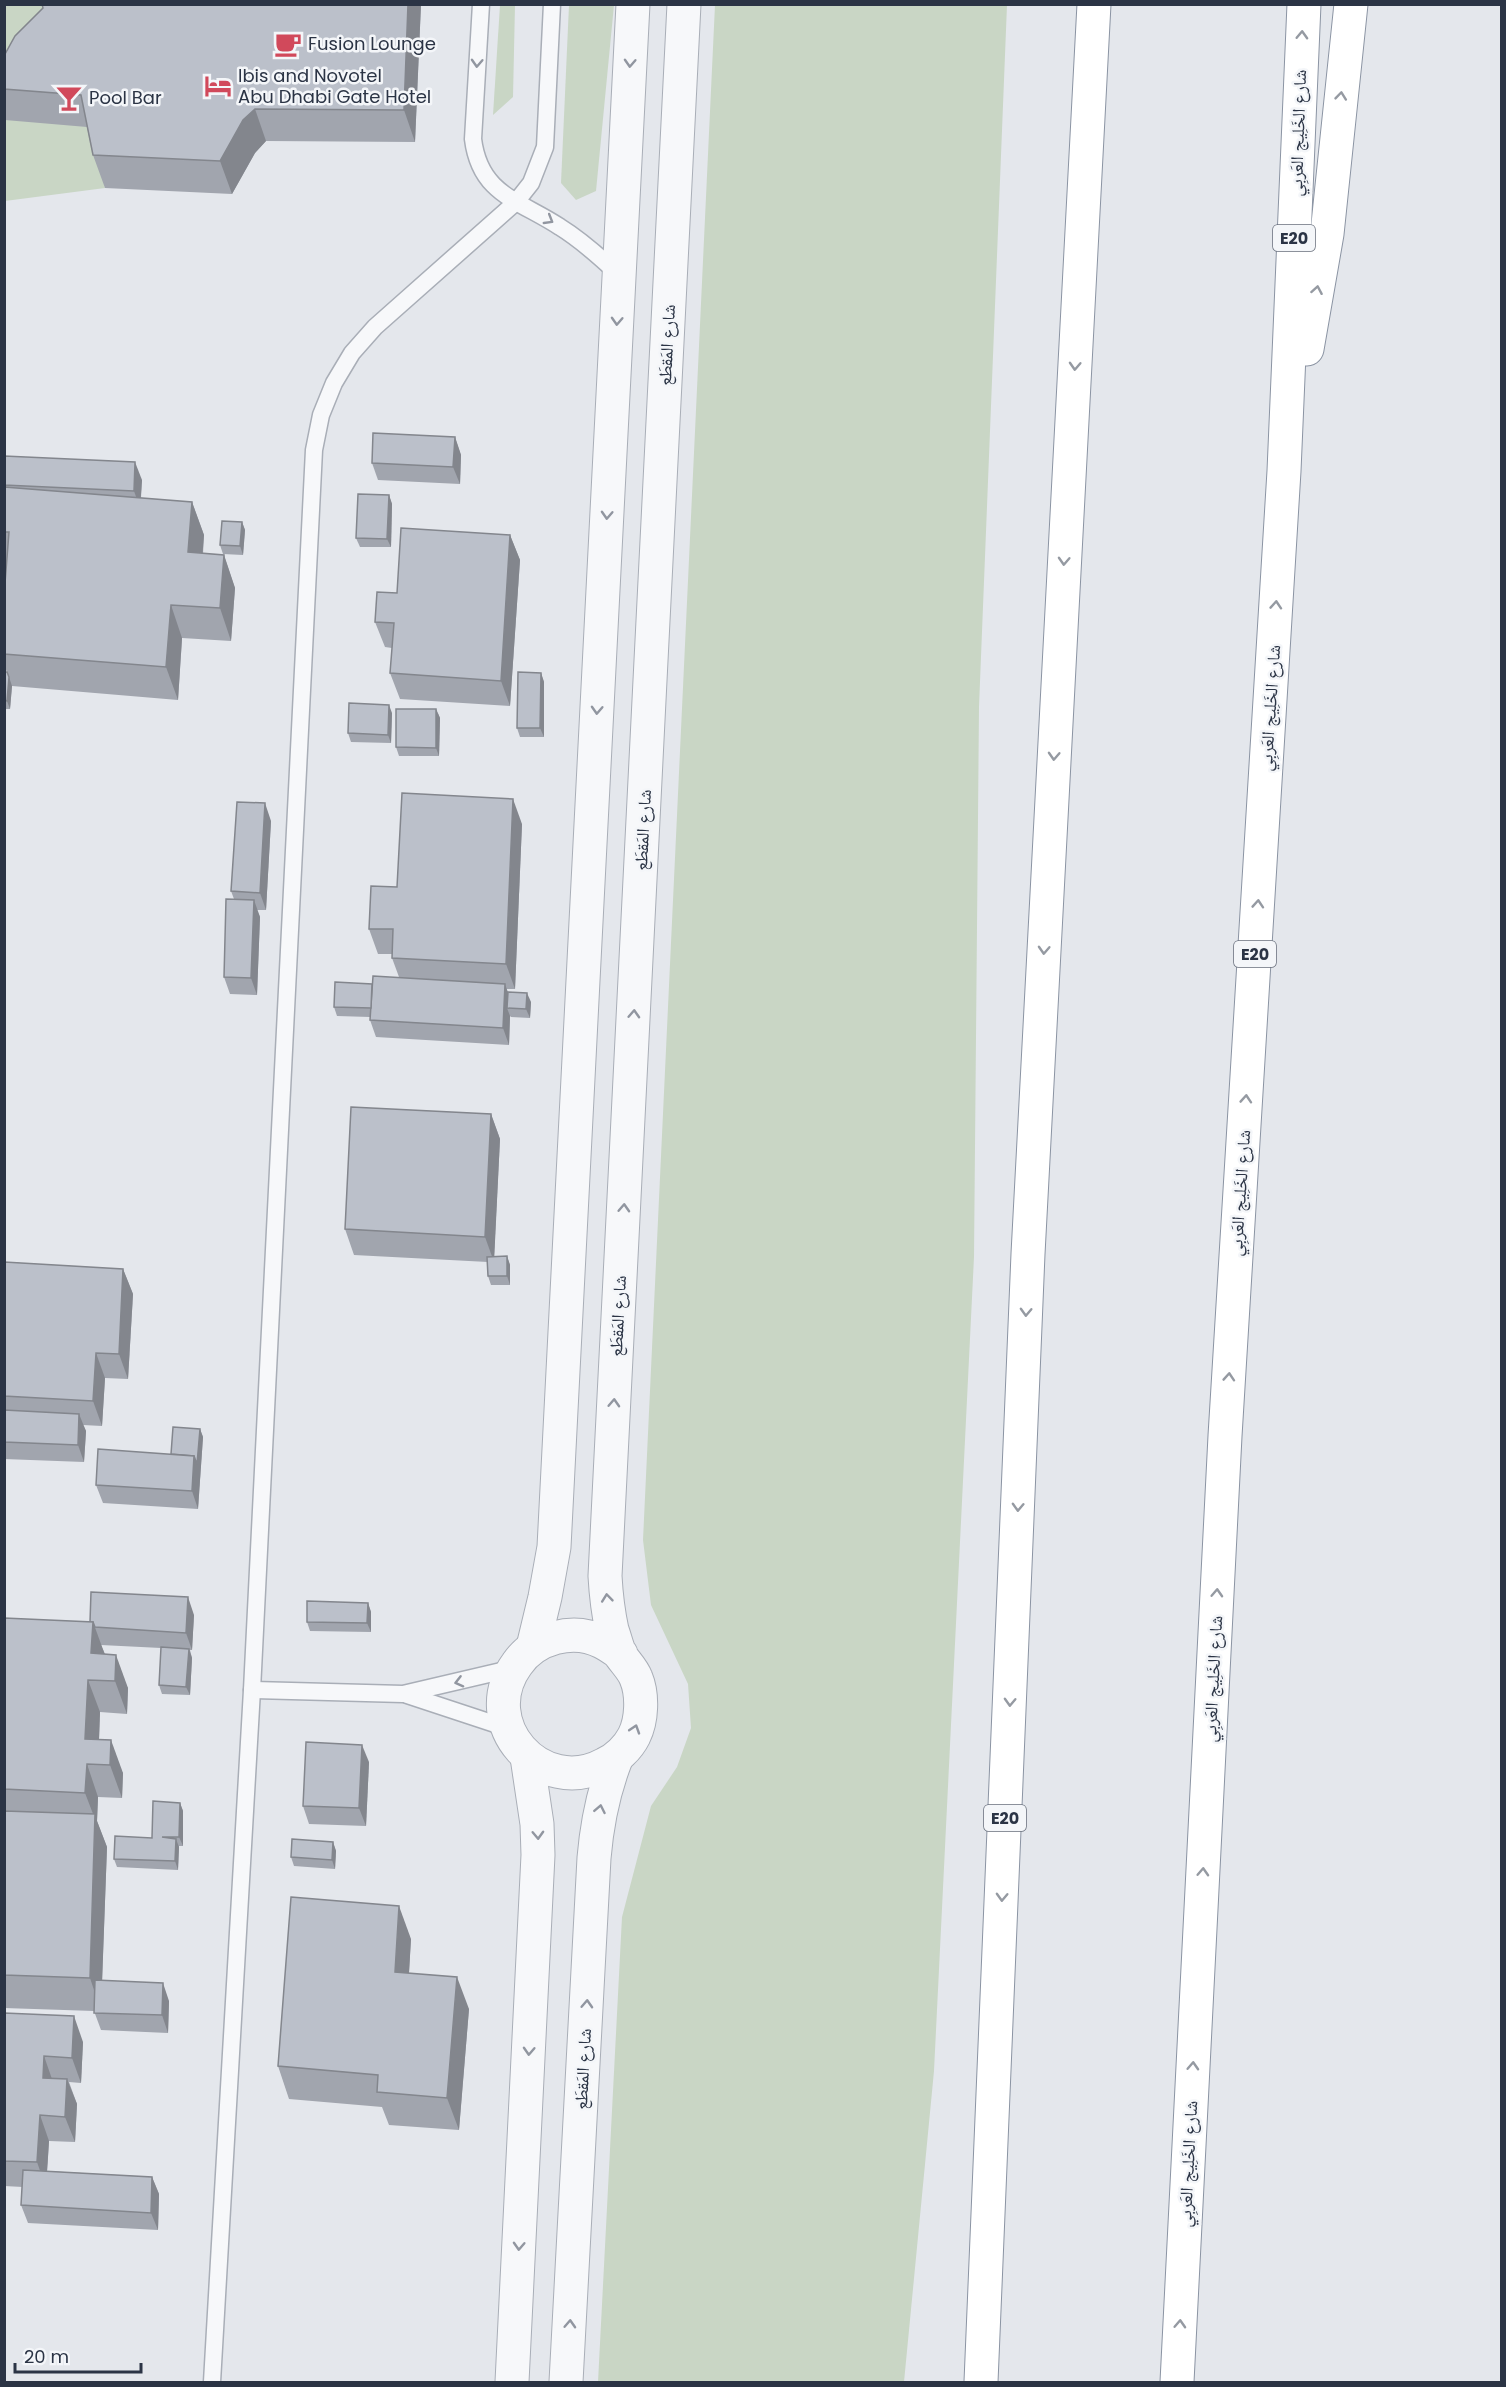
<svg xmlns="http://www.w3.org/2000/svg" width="1506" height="2387" font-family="Poppins,'Noto Naskh Arabic',sans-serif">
	<rect width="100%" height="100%" fill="#e4e7ec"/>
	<!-- green -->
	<g fill="#c9d6c5">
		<path d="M4,5h39l50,122 12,61 -100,13z"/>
		<path d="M500,5h15l-2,92 -20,18z"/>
		<path d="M569,5h45l-18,186 -20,9 -15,-17z"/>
		<path d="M715,5h292l-28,702 -5,550 -40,814 -30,311h-306l24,-465 29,-111 26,-39 14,-39 -3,-44 -37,-79 -8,-65z"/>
	</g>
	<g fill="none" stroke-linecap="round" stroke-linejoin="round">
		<defs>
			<g id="service">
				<path d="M481,4l-8,135c7,56 46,61 87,88 21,13 40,30 58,47"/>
				<path d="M252,1690l151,4 111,-26"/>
				<path d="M407,1695l100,33"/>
				<path d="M212,2382l40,-692 62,-1240 7,-35 13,-32 18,-30 23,-26 141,-125 15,-19 14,-36 7,-143"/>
			</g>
			<g id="tertiary">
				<path d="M533,1647l12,-50 9,-50 79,-1543"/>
				<path d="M621,1654c-6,-4 -13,-9 -19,-12 -29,-15 -67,-4 -85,22 -43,59 24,135 88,100 11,-5 23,-16 29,-28 8,-16 9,-41 2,-58 -3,-8 -10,-15 -15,-22 -4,-8 -6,-18 -9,-26 -4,-18 -6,-36 -7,-54l79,-1572"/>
				<path d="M512,2382l26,-527 -1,-31 -10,-67"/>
				<path d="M566,2382l28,-524c3,-35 9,-66 22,-99"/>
			</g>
			<g id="motorway">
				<path d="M1307,349l20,-115 24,-230"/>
				<path d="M981,2382l47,-1128 66,-1250"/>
				<path d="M1177,2382l48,-946 59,-965 20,-467"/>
			</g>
		</defs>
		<!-- service casing -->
		<use href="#service" stroke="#a9aeb7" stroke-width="19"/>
		<!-- tertiary casing -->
		<use href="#tertiary" stroke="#a9aeb7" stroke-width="35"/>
		<!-- motorway casing -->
		<use href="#motorway" stroke="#8b94a3" stroke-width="35"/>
		<!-- service -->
		<use href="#service" stroke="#f7f8fa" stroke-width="16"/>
		<!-- tertiary -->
		<use href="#tertiary" stroke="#f7f8fa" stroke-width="33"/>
		<!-- motorway -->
		<use href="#motorway" stroke="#fff" stroke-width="33"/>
	</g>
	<!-- wall -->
	<g fill="#a1a5ae">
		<path d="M421,4l-6,138 -149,-1 -11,12 -23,41 -127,-6 -12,-33 -6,-28 -82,-7 -1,-2v-62z"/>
		<path d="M455,437l6,18 -1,29 -82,-4 -6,-17z"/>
		<path d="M4,456l138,24 -1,18 51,4 12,33 -1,19 21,1 11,33 -4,53 -49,-3 -4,62 -166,-14 -2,23h-6v-37h3l-3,-6v-70l3,-32h-3z"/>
		<path d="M389,495l3,9 -1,43h-31l-4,-9z"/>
		<path d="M242,522l3,8 -2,25 -20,-1 -3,-9z"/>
		<path d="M510,535l10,25 -10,146 -110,-7 -10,-26 2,-25 -7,-1 -10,-25 22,-29z"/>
		<path d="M541,673l3,9v55h-24l-3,-9z"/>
		<path d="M436,709l4,9 -1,38h-40l-3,-9z"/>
		<path d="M392,713l-1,30 -40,-1 -3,-9z"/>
		<path d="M271,821l-5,89h-9l3,7 -3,78 -27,-1 -6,-17 10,-78 -3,-8z"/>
		<path d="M522,824l-7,165h-9l2,3 23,10 -1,16 -19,-1 -1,-1 -1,29 -133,-8 -6,-17v-3l-33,-1 -3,-9 38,-23 27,-7 -7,-19v-4h-14l-9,-25 28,-42z"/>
		<path d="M491,1114l9,25 -6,118 13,-1 3,9v20h-19l-3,-9v-14l-134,-7 -9,-26z"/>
		<path d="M4,1262l119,7 10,25 -5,85 -23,-1 -3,48 -19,-1 3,6 -2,31 -80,-3z"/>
		<path d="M200,1429l3,8 -5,72 -95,-6 -7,-18 75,-31z"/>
		<path d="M368,1603l3,9v20l-61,-1 -3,-9z"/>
		<path d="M194,1615l-2,35h-2l2,8 -2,37 -28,-1 -3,-9 2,-37 -60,-3 4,9 23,34 -1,26 -27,-2 -1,28 24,33 -1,25 -24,-1 -1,24 10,26 -5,134 67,20 -1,32 -67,-3 -7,-19 -90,-3v-390l86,4z"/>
		<path d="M369,1762l-3,64 -57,-2 -6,-18z"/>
		<path d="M180,1803l3,8v35h-4l-1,24 -61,-3 -3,-8 38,-21z"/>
		<path d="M333,1842l3,9 -1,18 -41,-3 -3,-9z"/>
		<path d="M411,1939l-2,34 60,36 -10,121 -70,-5 -7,-18 -93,-8 -11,-33z"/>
		<path d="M4,2013l79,29 -2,41 -12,-1 8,22 -2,38 -26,-1 -2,30 105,6 7,17 -1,36 -130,-7 -7,-18 2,-18 -19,-1z"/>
	</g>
	<!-- shaded-wall -->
	<g fill="#83868d">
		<path d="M408,4h13l-6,138 -11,-32z"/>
		<path d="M255,109l11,32 -11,12 -23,41 -12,-33 23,-41z"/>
		<path d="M455,437l6,18 -1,29 -7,-17z"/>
		<path d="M135,462l7,18 -2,28 -6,-17z"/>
		<path d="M389,495l3,9 -1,43 -4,-8z"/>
		<path d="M192,502l12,33 -4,50 -12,-33z"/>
		<path d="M242,522l3,8 -2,25 -3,-9z"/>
		<path d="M510,535l10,25 -10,146 -9,-25z"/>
		<path d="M224,555l11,33 -4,53 -11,-33z"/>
		<path d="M171,605l11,33 -4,62 -12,-33z"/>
		<path d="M541,673l3,9v55l-4,-9z"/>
		<path d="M9,677l3,9 -2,23 -3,-8z"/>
		<path d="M389,705l3,8 -1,30 -3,-8z"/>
		<path d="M436,709l4,9 -1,38 -3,-8z"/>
		<path d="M513,799l9,25 -7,165 -9,-25z"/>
		<path d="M265,803l6,18 -5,89 -6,-17z"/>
		<path d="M254,900l6,17 -3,78 -6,-17z"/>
		<path d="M505,984l6,17 -4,7 3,8 -1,29 -6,-17z"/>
		<path d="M527,993l4,9 -1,16 -4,-9z"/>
		<path d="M491,1114l9,25 -6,123 -9,-25z"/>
		<path d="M507,1256l3,9v20l-3,-9z"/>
		<path d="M123,1269l10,25 -5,85 -9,-25z"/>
		<path d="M96,1353l9,25 -3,48 -9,-25z"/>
		<path d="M79,1414l7,17 -2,31 -6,-17z"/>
		<path d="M200,1429l3,8 -5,72 -6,-18 2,-35z"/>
		<path d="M188,1597l6,18 -2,35 -6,-17z"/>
		<path d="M368,1603l3,9v20l-4,-9z"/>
		<path d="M93,1622l12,33 -14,-2z"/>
		<path d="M189,1649l3,9 -2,37 -4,-8z"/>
		<path d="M116,1655l12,33 -1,26 -12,-33z"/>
		<path d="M88,1680l12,32 -2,53 -13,-26z"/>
		<path d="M111,1740l12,33 -1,25 -12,-33z"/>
		<path d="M362,1745l7,17 -3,64 -7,-18z"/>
		<path d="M87,1764l11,33 -1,24 10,26 -6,164 -11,-33 5,-159 -10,-26z"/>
		<path d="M180,1803l3,8v35l-4,-9z"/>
		<path d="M176,1839l3,8 -1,23 -3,-9z"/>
		<path d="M333,1842l3,9 -1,18 -3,-9z"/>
		<path d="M399,1906l12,33 -4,66 -12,-33z"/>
		<path d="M457,1977l12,32 -10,121 -12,-32z"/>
		<path d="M163,1983l6,18 -1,32 -6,-18z"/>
		<path d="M74,2016l9,26 -2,41 -9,-25z"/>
		<path d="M44,2056l9,26 -10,-4z"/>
		<path d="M67,2079l10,25 -2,38 -10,-25z"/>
		<path d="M40,2115l9,26 -3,47 -9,-26z"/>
		<path d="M152,2177l7,17 -1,36 -7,-17z"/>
	</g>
	<!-- building -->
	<g fill="#bbc0ca" stroke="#83868d" stroke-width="1.5">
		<path d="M42,4h366l-4,106 -149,-1 -12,11 -23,41 -127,-6 -12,-60 -77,-6v-33l11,-20 28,-28z"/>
		<path d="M373,433l82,4 -2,30 -81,-4z"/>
		<path d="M4,456l131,6 -1,29 -130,-6z"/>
		<path d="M4,487l188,15 -4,50 36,3 -4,53 -49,-3 -5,62 -162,-13v-58l5,-64h-5z"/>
		<path d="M358,494l31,1 -2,44 -31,-1z"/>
		<path d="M222,521l20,1 -2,24 -20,-1z"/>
		<path d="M401,528l109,7 -9,146 -111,-8 4,-50 -19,-1 2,-30 20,1z"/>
		<path d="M4,672h3l2,5 -2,24 -3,-1z"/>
		<path d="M518,672l23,1 -1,55h-23z"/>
		<path d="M349,703l40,2 -1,30 -40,-2z"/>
		<path d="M396,709h40v39l-40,-1z"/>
		<path d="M402,793l111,6 -7,165 -114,-6 1,-29h-24l2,-43 26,1z"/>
		<path d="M237,802l28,1 -5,90 -29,-2z"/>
		<path d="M226,899l28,1 -3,78 -27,-1z"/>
		<path d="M373,976l132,8 -2,44 -133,-8z"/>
		<path d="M335,982l37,2 -1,24 -37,-1z"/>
		<path d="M508,992l19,1 -1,16 -19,-1z"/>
		<path d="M351,1107l140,7 -6,123 -140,-8z"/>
		<path d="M507,1256v20h-19l-1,-19z"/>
		<path d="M4,1262l119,7 -4,85 -23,-1 -3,48 -89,-5z"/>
		<path d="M4,1410l75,4 -1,31 -74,-3z"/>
		<path d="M173,1427l27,2 -3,35 -3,-8 -23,-2z"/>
		<path d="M98,1449l96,7 -2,35 -96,-6z"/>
		<path d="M91,1592l97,5 -2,36 -91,-6 -2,-5h-3z"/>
		<path d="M307,1601l61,2 -1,20 -60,-1z"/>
		<path d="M4,1618l89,4 -2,31 25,2 -1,26 -27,-1 -3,59 26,1 -1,25 -23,-1 -2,29 -81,-4z"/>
		<path d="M161,1647l28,2 -3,38 -27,-2z"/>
		<path d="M306,1742l56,3 -3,63 -56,-2z"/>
		<path d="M153,1801l27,2 -1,34h-17l14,2 -1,22 -61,-2 1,-23 37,2z"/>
		<path d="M4,1811l91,3 -5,164 -86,-3z"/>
		<path d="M292,1839l41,3 -1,18 -41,-3z"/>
		<path d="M291,1897l108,9 -4,66 62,5 -10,121 -70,-6 1,-17 -100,-9z"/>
		<path d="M95,1980l68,3 -1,32 -68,-2z"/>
		<path d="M4,2013l70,3 -2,42 -28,-2 -1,22 24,1 -2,38 -25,-2 -3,47 -33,-1z"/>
		<path d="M23,2170l129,7 -1,36 -130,-8z"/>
	</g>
	<!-- one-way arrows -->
	<defs><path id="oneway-chevron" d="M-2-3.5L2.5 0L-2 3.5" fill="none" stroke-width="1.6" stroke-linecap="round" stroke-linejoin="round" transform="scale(1.5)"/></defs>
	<g stroke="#959aa2">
		<use href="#oneway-chevron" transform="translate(1302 35) rotate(-88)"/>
		<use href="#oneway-chevron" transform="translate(1341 96) rotate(-84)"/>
		<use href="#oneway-chevron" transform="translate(1317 290) rotate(-80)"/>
		<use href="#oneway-chevron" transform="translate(1075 366) rotate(93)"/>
		<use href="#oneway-chevron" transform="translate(1064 561) rotate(93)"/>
		<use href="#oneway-chevron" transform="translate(1276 605) rotate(-86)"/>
		<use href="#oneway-chevron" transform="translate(1054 756) rotate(93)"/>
		<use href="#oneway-chevron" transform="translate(1258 904) rotate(-86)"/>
		<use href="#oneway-chevron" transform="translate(1044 950) rotate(93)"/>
		<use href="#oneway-chevron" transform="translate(1246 1099) rotate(-86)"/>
		<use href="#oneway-chevron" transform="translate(1026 1312) rotate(92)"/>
		<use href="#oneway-chevron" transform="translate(1229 1377) rotate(-86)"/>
		<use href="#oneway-chevron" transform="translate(1018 1507) rotate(92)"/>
		<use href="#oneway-chevron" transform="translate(1217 1593) rotate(-87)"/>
		<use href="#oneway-chevron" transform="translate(1010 1702) rotate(92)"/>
		<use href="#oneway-chevron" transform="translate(1203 1872) rotate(-87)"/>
		<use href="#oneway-chevron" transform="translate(1002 1897) rotate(92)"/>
		<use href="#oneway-chevron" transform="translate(1193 2066) rotate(-87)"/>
		<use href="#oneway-chevron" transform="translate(1180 2324) rotate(-87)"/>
	</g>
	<g stroke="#9196a0">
		<use href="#oneway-chevron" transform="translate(477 63) rotate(93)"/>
		<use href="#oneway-chevron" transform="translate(630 63) rotate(93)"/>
		<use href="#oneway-chevron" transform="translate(549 220) rotate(31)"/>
		<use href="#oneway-chevron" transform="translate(617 321) rotate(93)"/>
		<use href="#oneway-chevron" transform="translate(607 515) rotate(93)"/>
		<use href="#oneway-chevron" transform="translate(597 710) rotate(93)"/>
		<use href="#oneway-chevron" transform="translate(634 1014) rotate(-87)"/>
		<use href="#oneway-chevron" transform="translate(624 1208) rotate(-87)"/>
		<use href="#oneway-chevron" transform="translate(614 1403) rotate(-87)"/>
		<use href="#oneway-chevron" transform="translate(607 1598) rotate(-96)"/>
		<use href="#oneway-chevron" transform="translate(459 1682) rotate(166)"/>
		<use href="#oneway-chevron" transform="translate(635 1729) rotate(-72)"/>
		<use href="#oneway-chevron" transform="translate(600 1809) rotate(-79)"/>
		<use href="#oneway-chevron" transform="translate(538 1835) rotate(88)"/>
		<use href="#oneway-chevron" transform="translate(587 2004) rotate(-87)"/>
		<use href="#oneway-chevron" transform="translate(529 2051) rotate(93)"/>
		<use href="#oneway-chevron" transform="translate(519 2246) rotate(93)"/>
		<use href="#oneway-chevron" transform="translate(570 2324) rotate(-87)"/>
	</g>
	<!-- icons -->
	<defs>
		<symbol id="cafe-bare" viewBox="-9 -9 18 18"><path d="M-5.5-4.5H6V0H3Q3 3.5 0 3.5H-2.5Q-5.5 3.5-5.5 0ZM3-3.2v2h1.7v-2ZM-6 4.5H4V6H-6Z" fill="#d1495b" stroke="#f4f6f9" stroke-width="2.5" paint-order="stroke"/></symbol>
		<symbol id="hotel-bare" viewBox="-9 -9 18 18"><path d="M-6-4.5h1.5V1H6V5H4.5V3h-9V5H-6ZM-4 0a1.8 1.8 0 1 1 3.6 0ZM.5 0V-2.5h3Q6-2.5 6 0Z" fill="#d1495b" stroke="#f4f6f9" stroke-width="2.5" paint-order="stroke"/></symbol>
		<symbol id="bar-bare" viewBox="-9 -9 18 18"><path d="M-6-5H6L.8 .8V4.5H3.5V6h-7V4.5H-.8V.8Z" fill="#d1495b" stroke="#f4f6f9" stroke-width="2.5" paint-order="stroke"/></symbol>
	</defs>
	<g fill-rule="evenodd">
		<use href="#cafe-bare" x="269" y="25" width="38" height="38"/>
		<use href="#hotel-bare" x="199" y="67" width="38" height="38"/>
		<use href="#bar-bare" x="50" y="79" width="38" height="38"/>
	</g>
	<g text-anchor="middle" stroke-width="5" stroke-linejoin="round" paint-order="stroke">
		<!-- shield labels -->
		<g fill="#f4f6f9" stroke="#676e7b" stroke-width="1.5">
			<rect x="1273" y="225" width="42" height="26" rx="4.5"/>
			<rect x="1234" y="941" width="42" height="26" rx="4.5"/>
			<rect x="984" y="1805" width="42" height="26" rx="4.5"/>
		</g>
		<g font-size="16" font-weight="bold" fill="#2b3445">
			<text x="1294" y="244">E20</text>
			<text x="1255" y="960">E20</text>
			<text x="1005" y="1824">E20</text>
		</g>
		<!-- poi labels -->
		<g font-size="18" fill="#2b3445" stroke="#f4f6f9" text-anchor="start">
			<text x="308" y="50">Fusion Lounge</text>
			<text x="238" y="82">Ibis and Novotel<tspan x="238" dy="21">Abu Dhabi Gate Hotel</tspan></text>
			<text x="89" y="104">Pool Bar</text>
		</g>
		<!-- street labels -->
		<g font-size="18" fill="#2b3445" stroke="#f4f6f9">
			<text transform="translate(1298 133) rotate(-88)" y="6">شارع الخَلِيج العَربِي</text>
			<text transform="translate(667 345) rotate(-87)" y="6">شارع المَقطَع</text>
			<text transform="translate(1270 708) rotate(-86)" y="6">شارع الخَلِيج العَربِي</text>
			<text transform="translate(643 830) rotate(-87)" y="6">شارع المَقطَع</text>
			<text transform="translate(1240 1193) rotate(-86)" y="6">شارع الخَلِيج العَربِي</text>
			<text transform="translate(618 1316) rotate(-87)" y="6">شارع المَقطَع</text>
			<text transform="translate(1213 1679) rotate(-87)" y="6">شارع الخَلِيج العَربِي</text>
			<text transform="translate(583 2069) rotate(-87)" y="6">شارع المَقطَع</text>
			<text transform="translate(1188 2164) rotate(-87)" y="6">شارع الخَلِيج العَربِي</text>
		</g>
	</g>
	<!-- border -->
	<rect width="1506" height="2387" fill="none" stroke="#2b3445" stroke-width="12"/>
	<!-- scale -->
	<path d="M15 2363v9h126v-9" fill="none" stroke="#2b3445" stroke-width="3"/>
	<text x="24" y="2363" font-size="18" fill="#2b3445" stroke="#f4f6f9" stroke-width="4.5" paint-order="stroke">20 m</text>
</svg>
